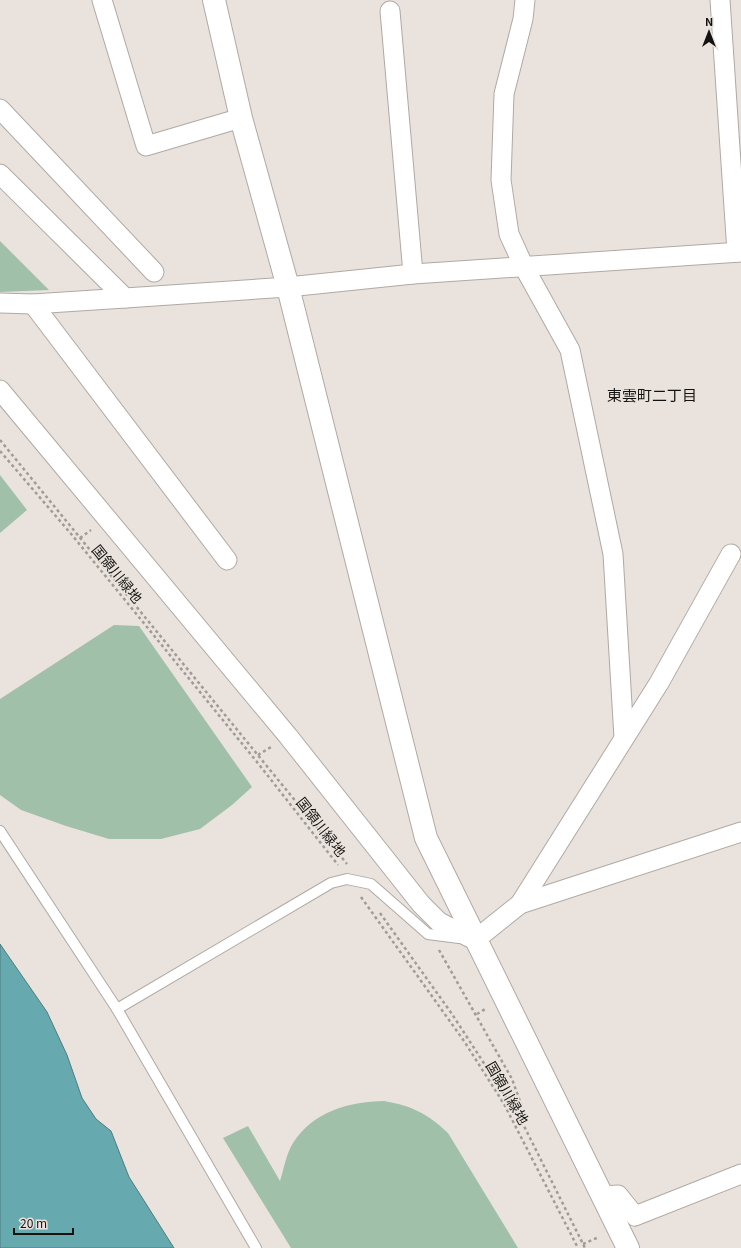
<svg xmlns="http://www.w3.org/2000/svg" width="741" height="1248" font-family="Georgia,'Noto Sans JP',serif">
	<rect width="100%" height="100%" fill="#eae3dd"/>
	<!-- green -->
	<g fill="#a1c0aa">
		<path d="M0,241l49,49 -49,2z"/>
		<path d="M0,475l27,35 -27,23z"/>
		<path d="M114,625l25,1 113,161 -20,18 -32,24 -39,10h-52l-43,-13 -45,-16 -21,-15v-96z"/>
		<path d="M384,1101c28,5 43,12 64,32l70,115h-227l-68,-110 25,-12 32,55c4,-12 6,-27 13,-38 21,-32 55,-41 91,-42z"/>
	</g>
	<!-- water -->
	<path fill="#66a9ae" stroke="#4d7c7f" d="M0,944l47,68 20,43 15,43 14,21 15,12 18,46 45,71h-174z"/>
	<g fill="none" stroke-linecap="round" stroke-linejoin="round">
		<defs>
			<g id="service">
				<path d="M0,831l117,178 214,-126 16,-4 24,5 57,50 31,4"/>
				<path d="M117,1009l139,239"/>
			</g>
			<g id="minor">
				<path d="M102,0l44,146 95,-28"/>
				<path d="M525,0l-2,19 -19,75 -3,86 8,54 15,33 46,83 43,204 11,184"/>
				<path d="M720,0l17,252"/>
				<path d="M390,11l23,263"/>
				<path d="M0,109l154,163"/>
				<path d="M0,174l125,124 163,-11 125,-13 328,-22"/>
				<path d="M0,303l33,1 92,-6"/>
				<path d="M33,304l194,256"/>
				<path d="M0,390l288,346 133,168 18,18 36,18 45,-36 221,-72"/>
				<path d="M520,904l139,-221 72,-129"/>
				<path d="M603,1196l15,-1 17,21 106,-42"/>
			</g>
			<path id="tertiary" d="M214,0l27,118 47,169 138,551 202,410"/>
		</defs>
		<!-- service casing -->
		<use href="#service" stroke="#b0a9a4" stroke-width="12"/>
		<!-- minor casing -->
		<use href="#minor" stroke="#b0a9a4" stroke-width="21"/>
		<!-- tertiary casing -->
		<use href="#tertiary" stroke="#b0a9a4" stroke-width="24"/>
		<!-- path -->
		<g stroke="#a09b96" stroke-width="2.5" stroke-dasharray="3 3" stroke-linecap="butt">
			<path d="M0,440l347,424"/>
			<path d="M0,451l72,84 185,227 81,103"/>
			<path d="M80,538l11,-8"/>
			<path d="M258,755l13,-8"/>
			<path d="M361,897l103,144 40,63 74,144"/>
			<path d="M380,913l72,101 70,108 63,126"/>
			<path d="M439,950l73,129 9,25 1,18"/>
			<path d="M477,1014l10,-6"/>
			<path d="M583,1244l16,-7"/>
		</g>
		<!-- service -->
		<use href="#service" stroke="#fff" stroke-width="10"/>
		<!-- minor -->
		<use href="#minor" stroke="#fff" stroke-width="19"/>
		<!-- tertiary -->
		<use href="#tertiary" stroke="#fff" stroke-width="22"/>
	</g>
	<g text-anchor="middle" stroke-width="3" stroke-linejoin="round" paint-order="stroke">
		<!-- street labels -->
		<g font-size="14" fill="#141210" stroke="#eae3dd">
			<text transform="translate(117 574) rotate(51)" y="5">国領川緑地</text>
			<text transform="translate(321 827) rotate(52)" y="5">国領川緑地</text>
			<text transform="translate(507 1093) rotate(60)" y="5">国領川緑地</text>
		</g>
		<!-- neighbourhood labels -->
		<g font-size="15" fill="#141210" stroke="#eae3dd">
			<text x="652" y="401">東雲町二丁目</text>
		</g>
	</g>
	<!-- north arrow -->
	<g transform="translate(709 32)" stroke="#eae3dd" stroke-width="3" paint-order="stroke">
	<path d="M0-3L7 15L0 10L-7 15Z" fill="#141210"/>
	<text y="-6" font-size="11" font-weight="bold" text-anchor="middle" fill="#141210">N</text>
	</g>
	<!-- scale -->
	<path d="M14 1228v6h59v-6" fill="none" stroke="#141210" stroke-width="2"/>
	<text x="20" y="1228" font-size="12" fill="#141210" stroke="#eae3dd" stroke-width="3" paint-order="stroke">20 m</text>
</svg>
